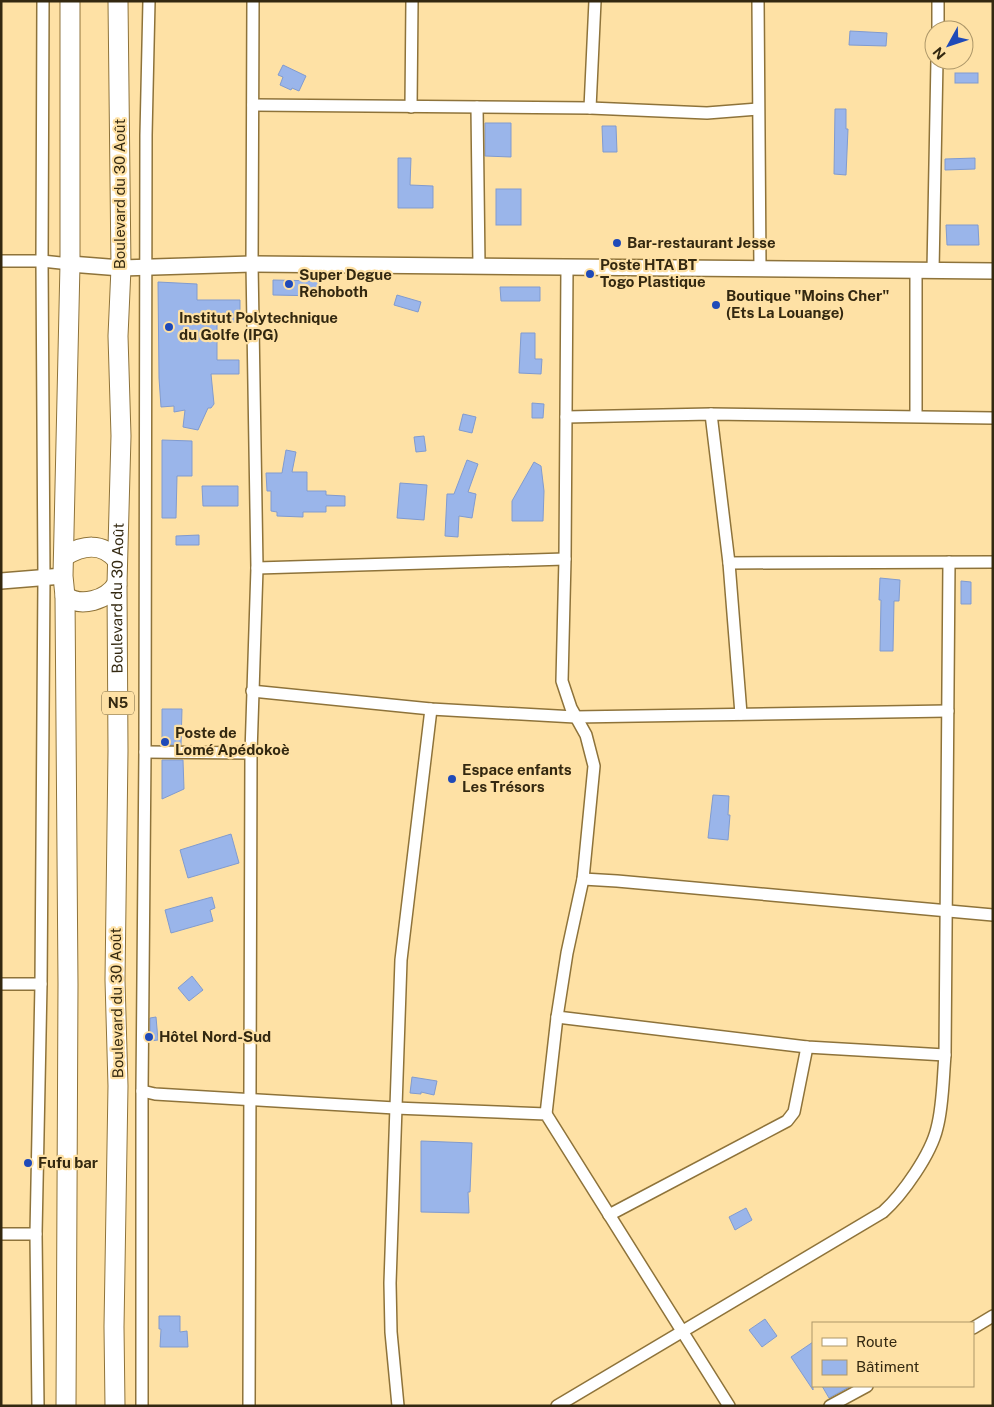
<svg xmlns="http://www.w3.org/2000/svg" width="994" height="1407" font-family="'Public Sans',sans-serif">
	<rect width="100%" height="100%" fill="#fee1a5"/>
	<!-- building -->
	<g fill="#9ab5ea" stroke="#819bcf">
		<path d="M850,31l37,2 -1,13 -37,-1z"/>
		<path d="M283,65l23,11 -7,15 -7,-3 -1,2 -11,-5 3,-8 -5,-2z"/>
		<rect x="955" y="73" width="23" height="10"/>
		<path d="M835,109h11v20h2l-2,46 -12,-1z"/>
		<path d="M485,123h26v34l-26,-1z"/>
		<path d="M602,126h14l1,26h-14z"/>
		<path d="M398,158h13l-1,27 23,1v22h-35z"/>
		<path d="M975,158v11l-30,1v-11z"/>
		<rect x="496" y="189" width="25" height="36"/>
		<path d="M946,225h32l1,20h-32z"/>
		<path d="M273,280l48,1 -1,15 -47,-1z"/>
		<path d="M158,282l39,2v16h43v22h-23v38h22v14h-28l3,30 -3,4h-3l-10,22 -15,-3 2,-17 -11,2v-6l-13,1 -2,-29z"/>
		<path d="M500,287h40v14h-39z"/>
		<path d="M397,295l24,7 -3,10 -24,-7z"/>
		<path d="M521,333h14v26h7l-1,15 -22,-1z"/>
		<path d="M532,403l12,1 -1,14h-11z"/>
		<path d="M463,414l13,3 -4,16 -13,-3z"/>
		<path d="M424,436l2,15 -10,1 -2,-15z"/>
		<path d="M162,440l30,1v35h-15l-1,42h-14z"/>
		<path d="M286,450l10,2 -4,20h15v19h19v4l19,1v10h-19v6h-23v5l-26,-1v-4l-6,-1v-20h-4l-1,-18h16z"/>
		<path d="M467,460l11,4 -10,28 8,2 -4,24 -13,-2 -1,21 -13,-1 2,-42h7z"/>
		<path d="M534,462l7,4 3,25 -1,30h-31v-20z"/>
		<path d="M400,483l27,2 -3,35 -27,-2z"/>
		<path d="M202,486h36v20h-35z"/>
		<path d="M199,535v10h-23v-9z"/>
		<path d="M880,578l20,2 -1,21h-5l-1,50h-13l1,-51h-2z"/>
		<path d="M961,581l10,1v22h-10z"/>
		<path d="M162,709h20l-1,36h-19z"/>
		<path d="M162,760h21l1,29 -22,10z"/>
		<path d="M713,795l16,1 -1,19h2l-2,25 -20,-2z"/>
		<path d="M231,834l8,29 -51,15 -8,-28z"/>
		<path d="M212,897l3,11 -5,2 3,11 -42,12 -6,-23z"/>
		<path d="M192,976l11,14 -14,11 -11,-13z"/>
		<path d="M156,1017l2,23 -8,1v-23z"/>
		<path d="M412,1077l25,4 -3,14 -13,-3v2l-11,-1z"/>
		<path d="M421,1141l51,2 -2,49h-2l1,21 -48,-1z"/>
		<path d="M746,1208l6,12 -17,10 -6,-13z"/>
		<path d="M159,1316h21v16l7,-1 1,16h-28l1,-18h-2z"/>
		<path d="M765,1319l12,17 -15,11 -13,-17z"/>
		<path d="M813,1342v48l-22,-33z"/>
		<path d="M822,1386h29l-22,12z"/>
	</g>
	<g fill="none" stroke-linecap="round" stroke-linejoin="round">
		<defs>
			<g id="minor">
				<path d="M758,1l2,268"/>
				<path d="M938,30v-29"/>
				<path d="M253,105l337,3 117,5 51,-4"/>
				<path d="M411,107l1,-106"/>
				<path d="M477,107l2,159"/>
				<path d="M590,108l5,-107"/>
				<path d="M1,261h41l28,3"/>
				<path d="M916,270v146"/>
				<path d="M933,270l4,-210"/>
				<path d="M711,414l18,149 12,151"/>
				<path d="M566,417l145,-3 282,4"/>
				<path d="M729,563l264,-1"/>
				<path d="M257,568l308,-9"/>
				<path d="M252,691l179,18 144,8 373,-6"/>
				<path d="M145,752l106,1"/>
				<path d="M583,879l34,2 376,34"/>
				<path d="M1,984h40"/>
				<path d="M557,1017l250,30 138,8"/>
				<path d="M142,1091l13,3 240,14 151,6 183,292"/>
				<path d="M546,1114l11,-97 10,-64 16,-74 11,-113 -8,-31 -15,-27 -9,-27 3,-122 2,-292"/>
				<path d="M609,1215l178,-94 7,-9 13,-65"/>
				<path d="M1,1234h35"/>
				<path d="M973,1328l20,-12"/>
				<path d="M38,1406l-2,-172 5,-250 3,-406 -2,-317 1,-260"/>
				<path d="M142,1406v-315l3,-339 1,-617 3,-134"/>
				<path d="M249,1406l2,-653 6,-185 -5,-304 1,-263"/>
				<path d="M398,1406l-7,-74 -1,-49 11,-323 30,-251"/>
				<path d="M557,1406l326,-194c20,-18 48,-58 54,-84 6,-22 6,-50 8,-73l4,-493"/>
				<path d="M830,1406l37,-20"/>
			</g>
			<g id="tertiary">
				<path d="M70,264l51,4 131,-4 741,7"/>
				<path d="M1,581l62,-5"/>
			</g>
			<g id="trunk">
				<path d="M65,556c18,-11 37,-14 52,4"/>
				<path d="M65,596c16,12 42,4 52,-12"/>
				<path d="M66,1406l2,-422 -3,-388 -2,-20 7,-312v-263"/>
				<path id="s1" d="M115,1406l-1,-79 4,-241 -3,-106 3,-229 -1,-167 4,-148 -3,-100 3,-68 -3,-267"/>
			</g>
		</defs>
		<!-- minor casing -->
		<use href="#minor" stroke="#8e733a" stroke-width="14"/>
		<!-- tertiary casing -->
		<use href="#tertiary" stroke="#8e733a" stroke-width="18"/>
		<!-- trunk casing -->
		<use href="#trunk" stroke="#8e733a" stroke-width="21"/>
		<!-- minor -->
		<use href="#minor" stroke="#fff" stroke-width="11"/>
		<!-- tertiary -->
		<use href="#tertiary" stroke="#fff" stroke-width="15"/>
		<!-- trunk -->
		<use href="#trunk" stroke="#fff" stroke-width="19"/>
	</g>
	<!-- markers -->
	<g fill="#1f4ab8" stroke="#fee1a5" stroke-width="2">
		<circle cx="617" cy="243" r="5"/>
		<circle cx="590" cy="274" r="5"/>
		<circle cx="289" cy="284" r="5"/>
		<circle cx="716" cy="305" r="5"/>
		<circle cx="169" cy="327" r="5"/>
		<circle cx="165" cy="742" r="5"/>
		<circle cx="452" cy="779" r="5"/>
		<circle cx="149" cy="1037" r="5"/>
		<circle cx="28" cy="1163" r="5"/>
	</g>
	<g text-anchor="middle" stroke-width="4.5" stroke-linejoin="round" paint-order="stroke">
		<!-- shield labels -->
		<rect fill="#fee1a5" stroke="#70603d" stroke-width="1" x="102" y="691.5" width="32" height="23" rx="4"/>
		<g font-size="14" font-weight="bold" fill="#332810">
			<text x="118" y="708">N5</text>
		</g>
		<!-- street labels -->
		<g font-size="15" fill="#332810" stroke="#fee1a5">
			<text transform="translate(120 194) rotate(-90)" y="5">Boulevard du 30 Août</text>
			<text dy="5" stroke="none"><textPath href="#s1" startOffset="808">Boulevard du 30 Août</textPath></text>
			<text transform="translate(117 1003) rotate(-91)" y="5">Boulevard du 30 Août</text>
		</g>
		<!-- poi labels -->
		<g font-size="15" font-weight="bold" fill="#332810" stroke="#fee1a5" text-anchor="start">
			<text x="627" y="248">Bar-restaurant Jesse</text>
			<text x="600" y="270">Poste HTA BT<tspan x="600" dy="17">Togo Plastique</tspan></text>
			<text x="299" y="280">Super Degue<tspan x="299" dy="17">Rehoboth</tspan></text>
			<text x="726" y="301">Boutique "Moins Cher"<tspan x="726" dy="17">(Ets La Louange)</tspan></text>
			<text x="179" y="323">Institut Polytechnique<tspan x="179" dy="17">du Golfe (IPG)</tspan></text>
			<text x="175" y="738">Poste de<tspan x="175" dy="17">Lomé Apédokoè</tspan></text>
			<text x="462" y="775">Espace enfants<tspan x="462" dy="17">Les Trésors</tspan></text>
			<text x="159" y="1042">Hôtel Nord-Sud</text>
			<text x="38" y="1168">Fufu bar</text>
		</g>
	</g>
	<!-- border -->
	<rect width="994" height="1407" fill="none" stroke="#332810" stroke-width="5"/>
	<!-- legend -->
	<rect x="812" y="1322" width="162" height="65" fill="#fee1a5" stroke="#ad9769"/>
	<rect x="822" y="1338" width="25" height="8" fill="#ffffff" stroke="#ad9769"/>
	<text x="856" y="1347" font-size="15" fill="#332810">Route</text>
	<rect x="822" y="1360" width="25" height="15" fill="#9ab5ea" stroke="#ad9769"/>
	<text x="856" y="1372" font-size="15" fill="#332810">Bâtiment</text>
	<!-- north arrow -->
	<g transform="translate(949 45) rotate(230)"><circle r="24" fill="#fee1a5" stroke="#ad9769"/>
	<path d="M0-4L9 19L0 12L-9 19Z" fill="#1f4ab8"/>
	<text y="-8" font-size="14" font-weight="bold" text-anchor="middle" fill="#332810">N</text>
	</g>
</svg>
